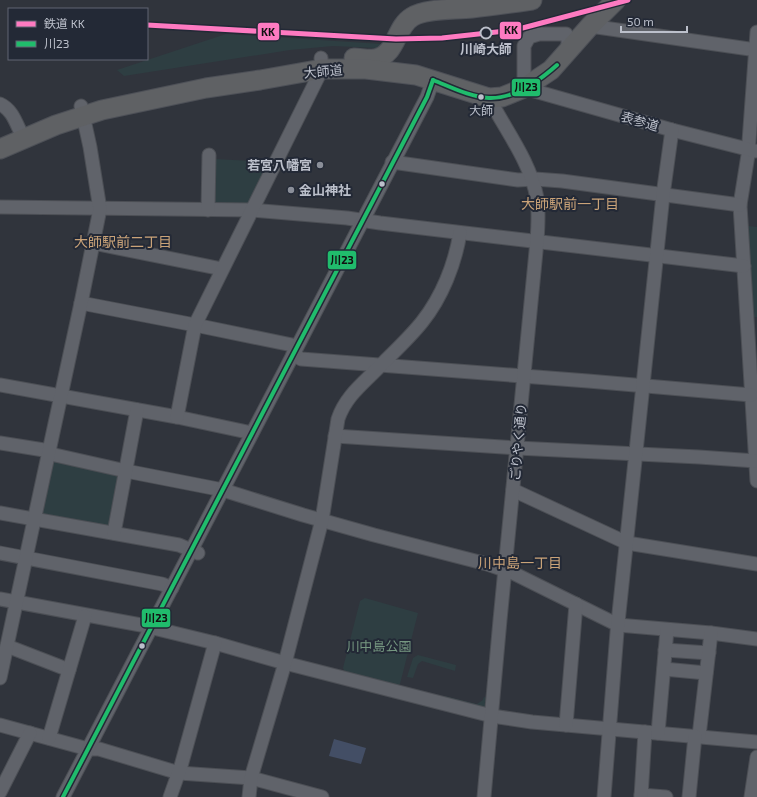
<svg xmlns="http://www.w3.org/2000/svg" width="757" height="797" font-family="'Exo 2','Noto Sans JP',sans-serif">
	<rect width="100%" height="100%" fill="#30343c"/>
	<!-- green -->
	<g fill="#2e3e42">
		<path d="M226,34l156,10 -6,4 -43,-2 -43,4 -166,26 -7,-6z"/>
		<path d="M215,159l55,3 -19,42h-36z"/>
		<path d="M748,226l9,1v90h-4z"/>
		<path d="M55,459l64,14 -7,54 -69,-11 -2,-3 11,-51z"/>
		<path d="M365,598l53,15 -18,71 -4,2 -51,-14 -2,-4 17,-67z"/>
		<path d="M418,655l38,10 -1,6 -33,-10 -4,3 -5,14 -6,-1 6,-19z"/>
		<path d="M445,696l32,8 6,-4 1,-3 3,1v9l-4,1 -39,-10z"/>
	</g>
	<!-- water -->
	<path fill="#434e65" d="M334,739l32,9 -5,16 -32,-8z"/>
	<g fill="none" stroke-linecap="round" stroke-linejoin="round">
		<defs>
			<g id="minor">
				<path d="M590,26l167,24"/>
				<path d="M757,32l-9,123 -8,50 17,276"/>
				<path d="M568,51v-13l-2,-4h-27l-10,3 -5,9v42l148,42 83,21"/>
				<path d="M0,104c11,5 15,16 20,27"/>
				<path d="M392,162l126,18 17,-1 27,2 178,24"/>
				<path d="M0,207l252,3 95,8 33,5 364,43"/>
				<path d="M208,210l1,-55"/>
				<path d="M93,243l129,26"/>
				<path d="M81,303l114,22 102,21"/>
				<path d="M293,354l8,5 287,22 163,14"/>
				<path d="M0,385l177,32 75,16"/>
				<path d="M177,417l18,-92 127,-256 -1,-11"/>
				<path d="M335,436l182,12 182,9 57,4"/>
				<path d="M0,443l44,7 11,5 71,16 97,19 80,25 71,20 113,29 26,9 105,52 93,8 46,6"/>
				<path d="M513,490l114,53 130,21"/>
				<path d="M0,513l179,32 19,8"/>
				<path d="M114,533l23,-123"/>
				<path d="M0,553l162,31 10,4"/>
				<path d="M0,599l141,26 74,18 70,20 207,53 40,6 225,20"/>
				<path d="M7,646l62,24"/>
				<path d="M665,650l44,3"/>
				<path d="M664,669l42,4"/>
				<path d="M0,678l81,-375 19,-94 -10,-62 -9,-41"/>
				<path d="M0,725l88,24h11l80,24 72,5 71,19"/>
				<path d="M566,725l10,-121"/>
				<path d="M658,733l9,-103"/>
				<path d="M699,736l12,-103"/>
				<path d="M49,738l36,-122"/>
				<path d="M0,792l30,-59"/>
				<path d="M641,795l25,2"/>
				<path d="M63,797l364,-700 6,-17 -7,-3"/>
				<path d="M170,797l11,-31 34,-123"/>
				<path d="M249,797l2,-19 34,-115 37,-143 16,-101c8,-24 27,-37 44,-55 13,-13 28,-27 40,-42 20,-25 33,-58 38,-89"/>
				<path d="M484,797l16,-177 37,-379c1,-14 2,-29 0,-43 -7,-37 -31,-67 -48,-100"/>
				<path d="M604,797l13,-165 46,-437 9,-65"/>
				<path d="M641,797l4,-65"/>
				<path d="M689,797l6,-61"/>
				<path d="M751,797l6,-40"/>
			</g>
			<g id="highway">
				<path d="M354,58c6,0 14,2 21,1 22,-4 20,-32 37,-42 14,-9 43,-7 60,-9 20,-2 40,-5 60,-8"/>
				<path d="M0,149l56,-24 46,-15 104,-22 54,-8 62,-11h44l50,6 73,23 13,-1 22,-9 27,-18 39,-44 26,-26"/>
			</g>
		</defs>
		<!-- minor casing -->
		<use href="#minor" stroke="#4c4f55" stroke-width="15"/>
		<!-- highway casing -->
		<use href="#highway" stroke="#4d5057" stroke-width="21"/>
		<!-- minor -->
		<use href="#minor" stroke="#60636a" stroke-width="13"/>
		<!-- highway -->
		<use href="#highway" stroke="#5f6164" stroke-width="19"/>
		<defs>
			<g id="bus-1">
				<path d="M433,80c18,7 37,17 56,18 25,1 50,-17 68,-33"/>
				<path d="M63,797l364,-700 6,-17"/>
			</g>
		</defs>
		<!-- bus-1 casing -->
		<use href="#bus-1" stroke="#232936" stroke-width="7"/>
		<!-- bus-1 -->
		<use href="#bus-1" stroke="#20bc6c" stroke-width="4"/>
		<defs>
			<path id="rail-1" d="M147,25l249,14 46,-1 73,-8 113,-30"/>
		</defs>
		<!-- rail-1 casing -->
		<use href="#rail-1" stroke="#232936" stroke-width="8"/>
		<!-- rail-1 -->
		<use href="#rail-1" stroke="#fe7ac1" stroke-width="5"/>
	</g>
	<!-- markers -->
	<circle fill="#232936" stroke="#bcc0cb" stroke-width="2" cx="486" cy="33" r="5.5"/>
	<g fill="#bcc0cb" stroke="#232936" stroke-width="1.5">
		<circle cx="481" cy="97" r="3.5"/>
		<circle cx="382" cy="184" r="3.5"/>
		<circle cx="142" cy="646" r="3.5"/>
	</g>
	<g fill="#8b8f99" stroke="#232936" stroke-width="1.5">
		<circle cx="320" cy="165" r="4"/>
		<circle cx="291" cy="190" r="4"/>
	</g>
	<g text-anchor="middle" stroke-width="4" stroke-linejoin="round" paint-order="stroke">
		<!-- bus labels -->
		<g font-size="12" fill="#bcc0cb" stroke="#232936">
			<text x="481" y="115">大師</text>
		</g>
		<!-- stop labels -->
		<g font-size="13" font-weight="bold" fill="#bcc0cb" stroke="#232936">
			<text x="486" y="54">川崎大師</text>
		</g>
		<!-- street labels -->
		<g font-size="13" fill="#bcc0cb" stroke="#232936">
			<text transform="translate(323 71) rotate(-5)" y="5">大師道</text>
			<text transform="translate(640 121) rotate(16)" y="5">表参道</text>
			<text transform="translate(518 442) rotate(-85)" y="5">ごりやく通り</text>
		</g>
		<!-- poi labels -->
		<g font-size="13" font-weight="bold" fill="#bcc0cb" stroke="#232936" text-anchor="end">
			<text x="312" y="170">若宮八幡宮</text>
			<text x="299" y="195" text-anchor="start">金山神社</text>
		</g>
		<!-- park labels -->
		<g font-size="13" fill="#769881" stroke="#232936">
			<text x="379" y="651">川中島公園</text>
		</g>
		<!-- neighbourhood labels -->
		<g font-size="14" fill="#caa378" stroke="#232936">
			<text x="570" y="209">大師駅前一丁目</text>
			<text x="123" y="247">大師駅前二丁目</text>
			<text x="520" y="568">川中島一丁目</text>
		</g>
	</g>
	<g stroke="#232936" stroke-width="1.5">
		<rect x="499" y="21" width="23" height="19" rx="4" fill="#fe7ac1"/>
		<rect x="257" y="22" width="23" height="19" rx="4" fill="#fe7ac1"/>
		<rect x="511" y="78" width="30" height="19" rx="4" fill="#20bc6c"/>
		<rect x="327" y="250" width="30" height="20" rx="4" fill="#20bc6c"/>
		<rect x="141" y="608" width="30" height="20" rx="4" fill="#20bc6c"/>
	</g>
	<g font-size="11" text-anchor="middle" font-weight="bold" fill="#111">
		<text x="511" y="34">KK</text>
		<text x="268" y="36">KK</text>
		<text x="526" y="91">川23</text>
		<text x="342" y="264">川23</text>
		<text x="156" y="622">川23</text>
	</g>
	<!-- legend -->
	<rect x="8" y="8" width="140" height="52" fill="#232936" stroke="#606572"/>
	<rect x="16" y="21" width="20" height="6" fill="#fe7ac1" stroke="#606572"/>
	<text x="44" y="28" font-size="12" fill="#bcc0cb">鉄道 KK</text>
	<rect x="16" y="41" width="20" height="6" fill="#20bc6c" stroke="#606572"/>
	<text x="44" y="48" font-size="12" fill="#bcc0cb">川23</text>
	<!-- scale -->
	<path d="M621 26v6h66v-6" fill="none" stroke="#bcc0cb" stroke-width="2"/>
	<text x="627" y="26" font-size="12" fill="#bcc0cb" stroke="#232936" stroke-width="3" paint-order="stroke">50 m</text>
</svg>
